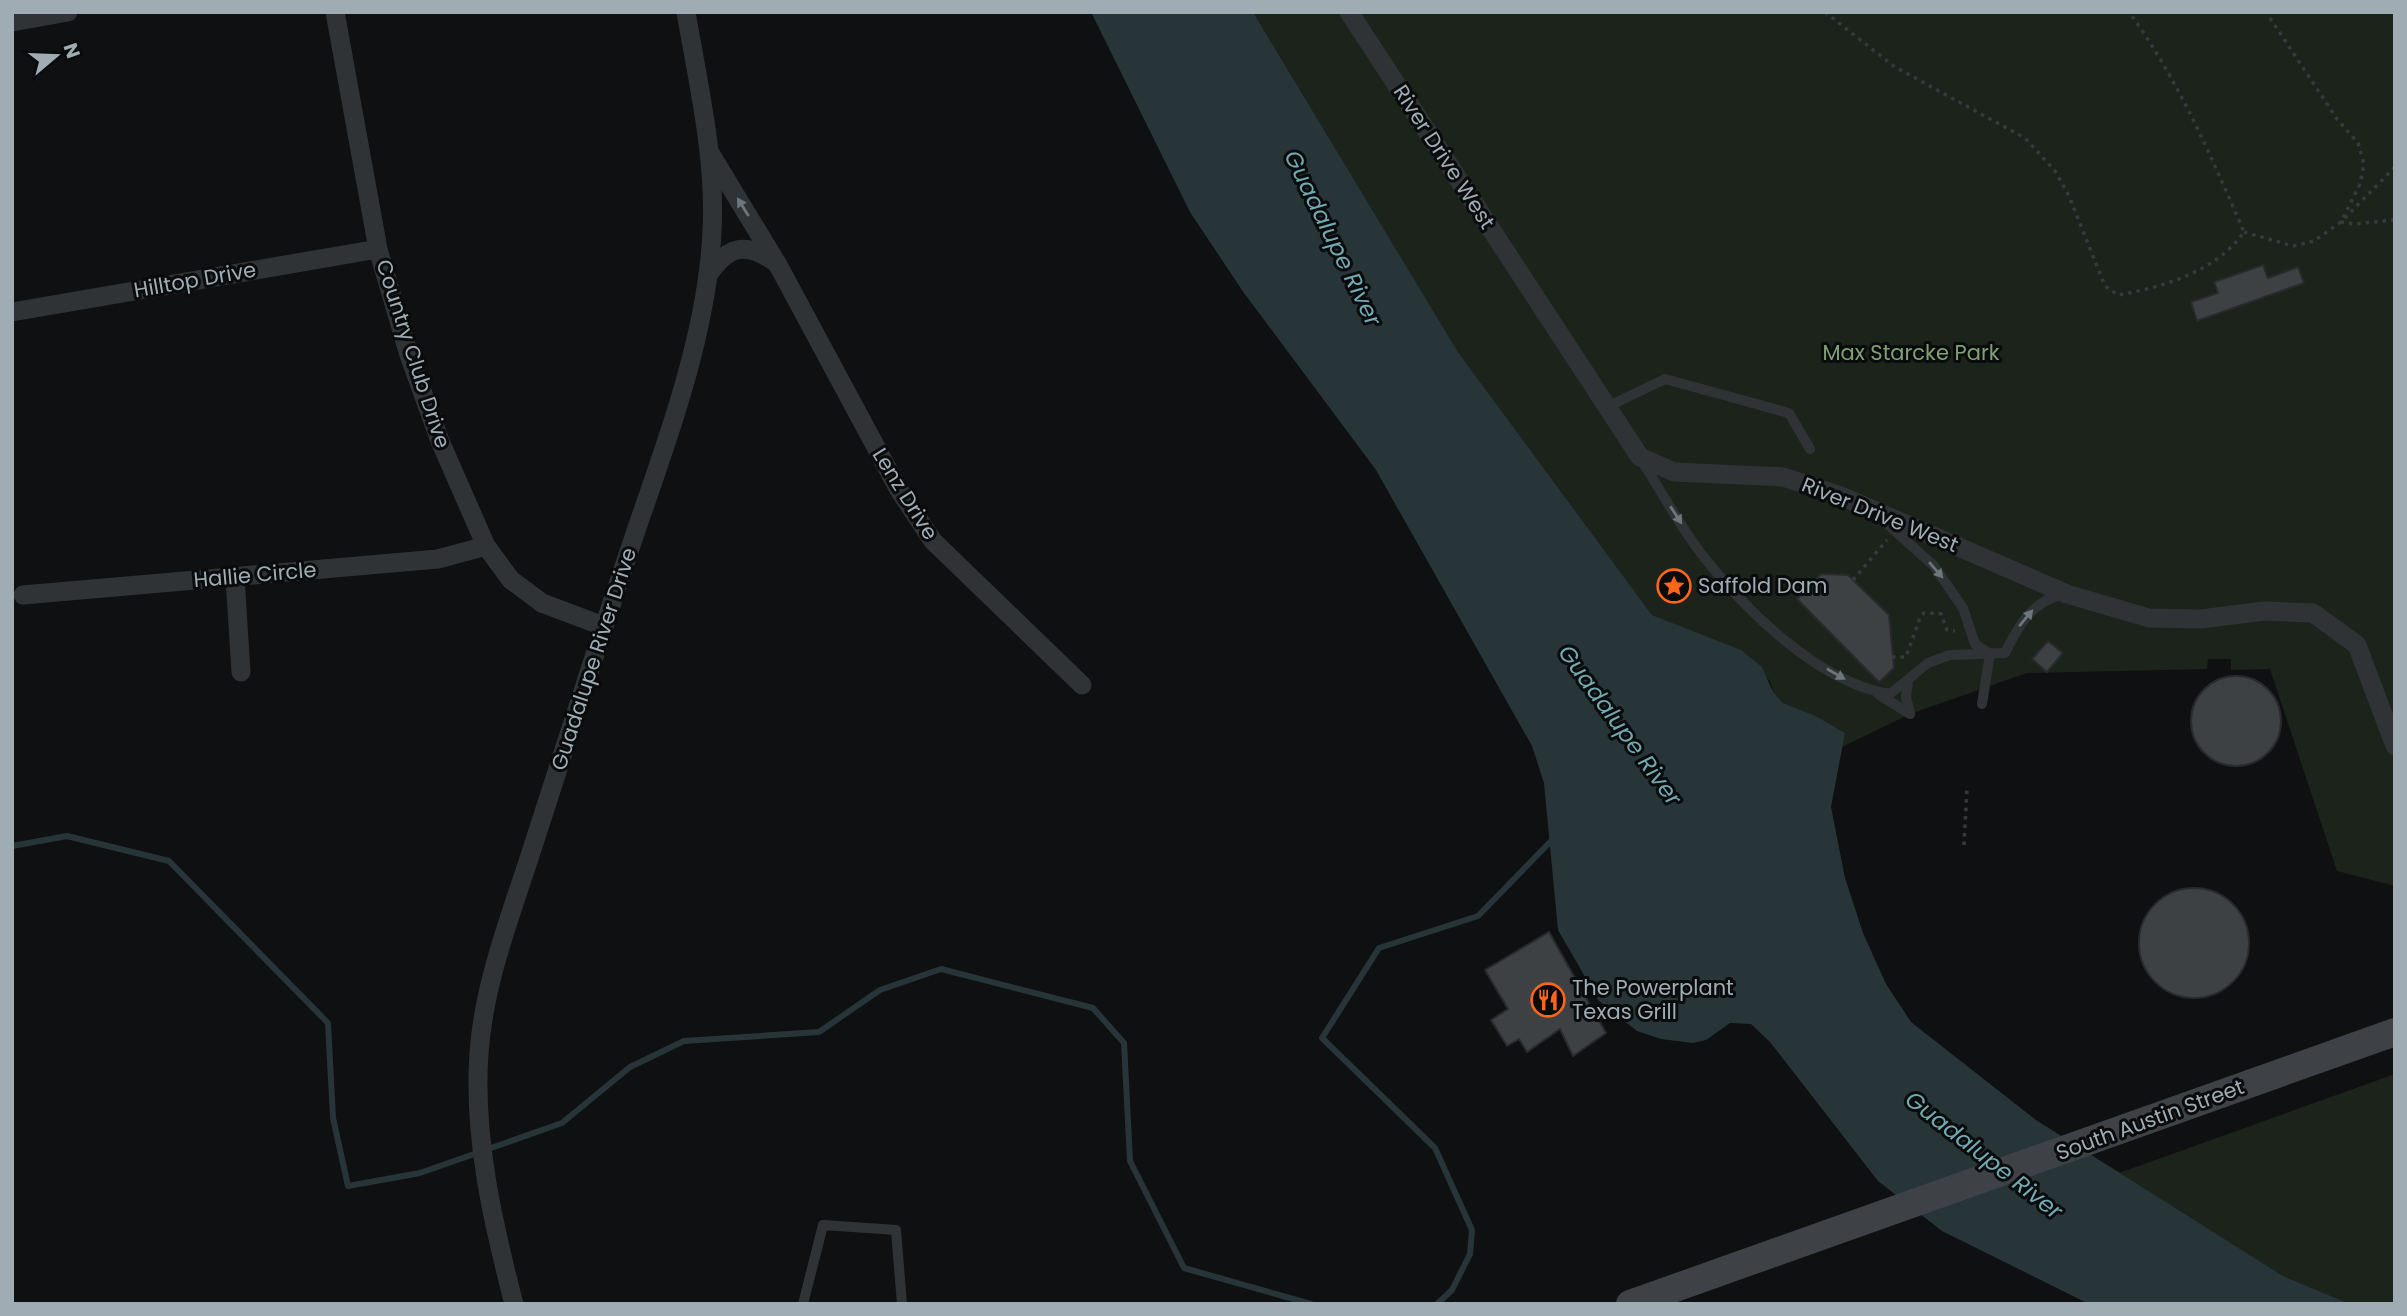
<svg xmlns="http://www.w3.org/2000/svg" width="2407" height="1316" font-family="Poppins,sans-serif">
	<rect width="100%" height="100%" fill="#0f1011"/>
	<!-- green -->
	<g fill="#1c231b">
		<path d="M1253,12h1142v874l-58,-15 -67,-202 -39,1v-11h-23l-1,10 -180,4 -117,41 -68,33 3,-14 -29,-17 -33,-13 -10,-11 -3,-11 -29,-30 -89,-36 -194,-263z"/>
		<path d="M2395,1074v230h-45l-67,-28 -164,-103z"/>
	</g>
	<!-- water -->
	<path fill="#273538" d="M1091,12h162l205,340 194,263 89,35 21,17 11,25 10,11 33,13 29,17 -14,74 14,71 18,55 23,51 25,38 125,98 247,156 67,28h-261l-147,-73 -64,-50 -108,-139 -19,-18 -21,-1 -24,17 -13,3 -32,-4 -24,-8 -38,-30 -41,-71 -14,-147 -12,-37 -156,-276 -132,-177 -54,-81z"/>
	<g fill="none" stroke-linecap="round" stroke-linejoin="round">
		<!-- stream -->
		<g stroke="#273538" stroke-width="6">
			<path d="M12,846l55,-10 102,25 159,162 5,95 15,68 72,-13 142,-50 68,-56 54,-26 135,-9 61,-42 61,-21 152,39 31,35 6,118 54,107 127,36"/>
			<path d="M1437,1304l15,-14 18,-36 2,-24 -37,-82 -113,-110 57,-90 99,-32 76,-78"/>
		</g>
	</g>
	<!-- building -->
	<g fill="#3e4144" stroke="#292a2d" stroke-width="2">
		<path d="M2263,265l5,13 30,-11 6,16 -107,38 -6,-19 27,-9 -4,-11z"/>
		<path d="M1821,574l27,1 41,40 5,53 -15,14 -82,-83z"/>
		<path d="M2048,641l15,12 -16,19 -15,-13z"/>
		<circle cx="2236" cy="721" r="45"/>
		<circle cx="2194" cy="943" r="55"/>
		<path d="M1549,932l57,101 -33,23 -13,-27 -33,23 -8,-13 -12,7 -16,-26 17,-11 -23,-39z"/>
	</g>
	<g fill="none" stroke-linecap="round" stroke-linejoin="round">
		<!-- path -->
		<g stroke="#363a3d" stroke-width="3.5" stroke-dasharray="3.5 5" stroke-linecap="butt">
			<path d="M1825,12l70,55 130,71 30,33 14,25 36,90 13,9c46,-8 99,-24 126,-63 -33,-76 -66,-153 -115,-220"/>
			<path d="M2395,167l-54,55 13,2 41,-4"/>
			<path d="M2244,232l49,14 21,-5 27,-19 19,-38 4,-20 -6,-21 -21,-24 -71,-107"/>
			<path d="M1853,580l34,-40"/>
			<path d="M1892,657h14l14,-39 4,-5 17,1 6,16 8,1"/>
			<path d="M1964,845l3,-57"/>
		</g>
		<!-- lane -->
		<g stroke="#303336" stroke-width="10">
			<path d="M1607,407l58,-28 124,34 21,36"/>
			<path d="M1642,461c19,30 36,62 58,91 43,56 118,131 190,142l38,-31 22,-8 55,-2c13,-26 26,-51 56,-58"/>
			<path d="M1884,521l50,45 29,42 12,36 15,10 -8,50"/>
			<path d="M1908,682l-2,15 4,17"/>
			<path d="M1878,694l32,20"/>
			<path d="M803,1304l20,-79 73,5 6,74"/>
		</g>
		<!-- street -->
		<g stroke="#303336" stroke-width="19">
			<path d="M335,12l43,237 31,106 31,86 46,105 25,34 31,23 61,23"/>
			<path d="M1349,12l291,445 34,15 109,5 58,19 226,98 82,24 52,1 63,-8 49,2 44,32 38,101"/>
			<path d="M12,22l56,-10"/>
			<path d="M710,153l68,112 121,225 34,51 149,144"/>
			<path d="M708,275c20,-29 37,-34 67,-13"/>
			<path d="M12,312l366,-63"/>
			<path d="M235,577l6,95"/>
			<path d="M23,595l415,-36 48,-13"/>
			<path d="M514,1304c-21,-81 -41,-167 -35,-251 5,-73 34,-143 56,-213 35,-108 69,-216 106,-324 31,-88 67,-191 71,-285 4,-72 -14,-148 -26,-219"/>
		</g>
		<!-- secondary -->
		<path stroke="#3e4246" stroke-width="28" d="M1630,1304l765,-272"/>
	</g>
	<!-- one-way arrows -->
	<defs><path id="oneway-solid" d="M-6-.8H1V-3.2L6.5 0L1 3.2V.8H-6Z" transform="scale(1.75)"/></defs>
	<g fill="#6d767b">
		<use href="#oneway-solid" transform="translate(743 207) rotate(-122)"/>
		<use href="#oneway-solid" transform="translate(1676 515) rotate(57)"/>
		<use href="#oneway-solid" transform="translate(1936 570) rotate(49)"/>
		<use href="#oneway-solid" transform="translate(2026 618) rotate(-50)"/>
		<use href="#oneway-solid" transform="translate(1836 674) rotate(30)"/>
	</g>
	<!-- icons -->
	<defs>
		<symbol id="sight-ring" viewBox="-11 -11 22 22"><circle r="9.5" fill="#0a0b0c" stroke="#ff6619" stroke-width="1.5"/><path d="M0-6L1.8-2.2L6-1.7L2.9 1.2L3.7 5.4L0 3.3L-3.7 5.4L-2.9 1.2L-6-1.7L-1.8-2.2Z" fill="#ff6619"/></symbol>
		<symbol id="restaurant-ring" viewBox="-11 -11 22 22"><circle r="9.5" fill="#0a0b0c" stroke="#ff6619" stroke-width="1.5"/><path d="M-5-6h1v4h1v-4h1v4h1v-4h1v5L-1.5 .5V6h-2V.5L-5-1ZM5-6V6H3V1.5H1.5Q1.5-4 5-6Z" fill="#ff6619"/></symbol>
	</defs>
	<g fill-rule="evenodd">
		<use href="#sight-ring" x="1655" y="567" width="38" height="38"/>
		<use href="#restaurant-ring" x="1529" y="981" width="38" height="38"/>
	</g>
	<g text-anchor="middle" stroke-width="6" stroke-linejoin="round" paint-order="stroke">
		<!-- street labels -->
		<g font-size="21" fill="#9facb3" stroke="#0a0b0c">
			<text transform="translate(1444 157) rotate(57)" y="7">River Drive West</text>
			<text transform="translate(195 280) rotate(-10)" y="7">Hilltop Drive</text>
			<text transform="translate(413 354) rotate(72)" y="7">Country Club Drive</text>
			<text transform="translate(905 494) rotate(58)" y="7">Lenz Drive</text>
			<text transform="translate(1880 515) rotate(22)" y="7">River Drive West</text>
			<text transform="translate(255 575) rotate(-5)" y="7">Hallie Circle</text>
			<text transform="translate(594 659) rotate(-72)" y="7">Guadalupe River Drive</text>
			<text transform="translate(2150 1120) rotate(-20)" y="7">South Austin Street</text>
		</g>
		<!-- park labels -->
		<g font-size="21" fill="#80a074" stroke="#0a0b0c">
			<text x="1911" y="360">Max Starcke Park</text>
		</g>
		<!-- poi labels -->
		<g font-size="21" fill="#9facb3" stroke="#0a0b0c" text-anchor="start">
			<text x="1698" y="593">Saffold Dam</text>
			<text x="1572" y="995">The Powerplant<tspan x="1572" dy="24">Texas Grill</tspan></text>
		</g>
		<!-- water labels -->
		<g font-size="23" font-style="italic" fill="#72a9b2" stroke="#0a0b0c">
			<text transform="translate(1333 238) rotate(64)" y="8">Guadalupe River</text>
			<text transform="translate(1620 725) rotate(54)" y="8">Guadalupe River</text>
			<text transform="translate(1984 1155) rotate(38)" y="8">Guadalupe River</text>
		</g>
	</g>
	<!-- border -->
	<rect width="2407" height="1316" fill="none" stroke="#9facb3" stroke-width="28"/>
	<!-- north arrow -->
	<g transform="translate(56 56) rotate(71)" stroke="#0a0b0c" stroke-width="5" paint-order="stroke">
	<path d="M0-5L12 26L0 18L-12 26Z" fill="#9facb3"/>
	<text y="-10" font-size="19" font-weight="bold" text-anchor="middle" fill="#9facb3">N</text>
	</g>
</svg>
